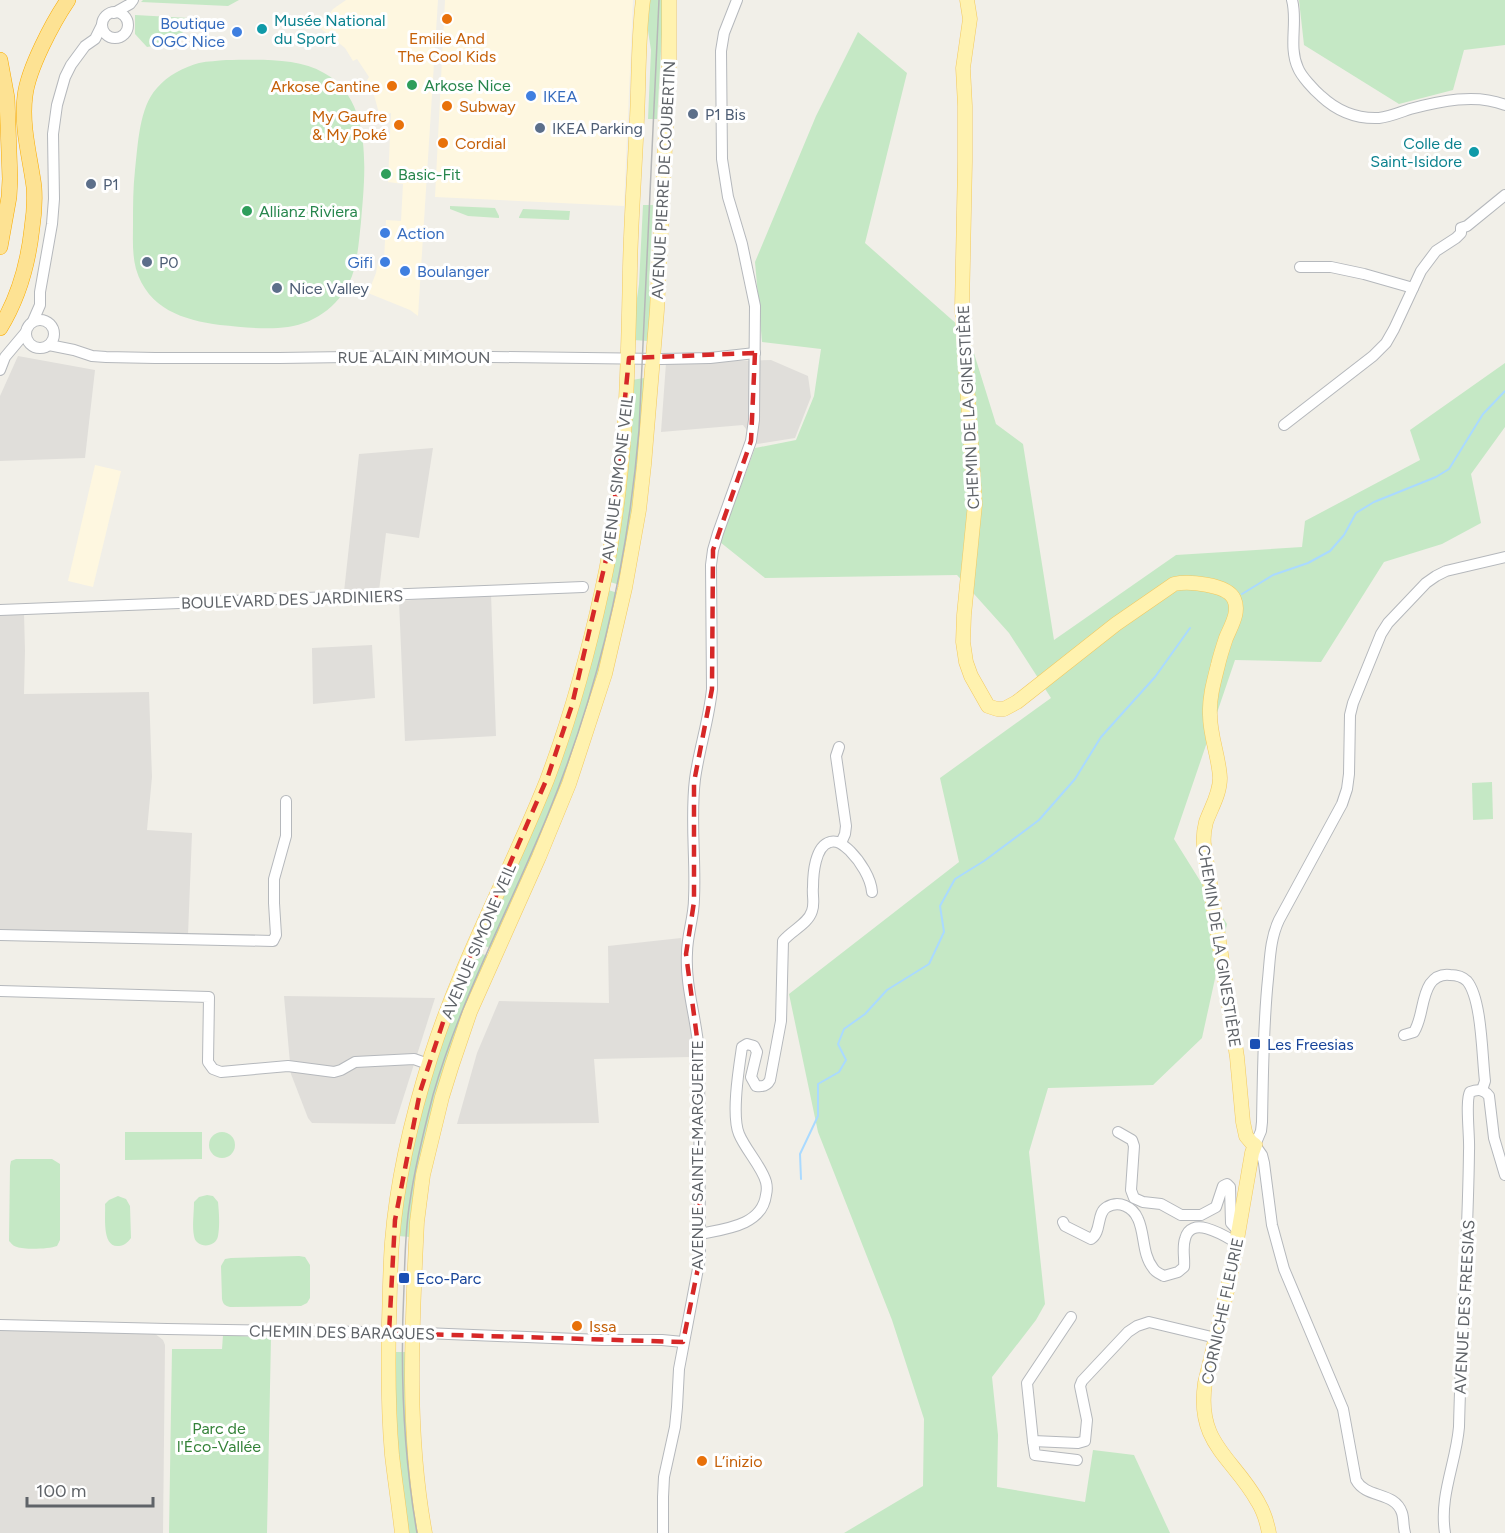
<svg xmlns="http://www.w3.org/2000/svg" width="1505" height="1533" font-family="Figtree,sans-serif">
	<rect width="100%" height="100%" fill="#f1efe8"/>
	<!-- commercial -->
	<g fill="#fef7e0">
		<path d="M346,0h92l-20,316 -8,-6 -42,-17 8,-20 2,-11 6,-1 2,-41 15,1 2,-37 -15,-2 3,-69 -11,4 -6,-22 -7,-15 2,-3 -12,-18 -4,2 -8,-13 -25,-20 13,-19z"/>
		<path d="M445,0h188l-9,206 -189,-9z"/>
		<path d="M95,465l26,6 -28,116 -25,-6z"/>
	</g>
	<!-- industrial -->
	<g fill="#e0deda">
		<path d="M18,356l77,14 -10,88 -85,3v-65z"/>
		<path d="M771,360l37,16 3,21 -16,41 -38,6 -14,-19 -82,7 5,-69z"/>
		<path d="M433,448l-14,90 -33,-5 -7,58 -35,1 15,-138z"/>
		<path d="M491,594l5,142 -91,5 -6,-140z"/>
		<path d="M24,613l1,38 -1,43 125,-2 3,85 -5,53 45,3 -4,102 -188,-3v-318z"/>
		<path d="M372,645l3,53 -62,6 -1,-56z"/>
		<path d="M681,938l14,107 -5,12 -96,2 5,64 -142,1 20,-71 22,-52 110,2 -1,-57z"/>
		<path d="M284,996l151,2 -40,126 -83,-1 -4,-5 -17,-44z"/>
		<path d="M0,1330l154,3 9,7 2,5 -2,188h-163z"/>
	</g>
	<!-- green -->
	<g fill="#c5e8c5">
		<path d="M143,0h96l-11,6 -87,-4z"/>
		<path d="M648,0h16l-7,119h-9l3,-69 -5,-32z"/>
		<path d="M1299,0h206v45l-41,5 -11,40 -54,14 -95,-59z"/>
		<path d="M135,15l72,4 -47,26 -13,2 -12,-13z"/>
		<path d="M858,32l49,41 -42,170 103,91 28,90 27,20 31,196 122,-85 126,-8 3,-26 115,-61 -10,-30 95,-67v64l-34,47 10,49 -39,21 -58,18 -63,100 -86,-2 -61,179 53,85 -25,114 -49,47 -105,3 -19,64 16,152 -9,16 -44,57 6,58 -1,52 88,15 8,-52 41,5 36,78h-326l79,-47 1,-67 -32,-99 -74,-188 -29,-138 170,-132 -19,-84 111,-80 -42,-65 -52,-58 -192,3 -45,-36 35,-94 41,-8 18,-44 7,-47 -59,-7 -7,-80 61,-146z"/>
		<path d="M226,60c31,0 71,-3 98,13 50,27 41,102 37,149 -2,17 -3,37 -9,54 -10,27 -35,47 -64,51 -22,3 -46,0 -68,-2 -37,-5 -72,-16 -84,-56 -4,-15 -3,-30 -3,-45 0,-18 0,-36 2,-54 3,-25 4,-63 22,-82 10,-12 27,-21 42,-25 9,-2 19,-2 27,-3z"/>
		<path d="M643,205h10l-4,79 4,32 -5,25 -15,-1 1,-21 5,-35z"/>
		<path d="M450,206l45,2 4,8v2l-31,-2 -18,-7z"/>
		<path d="M523,209l47,2 -1,9 -50,-2v-1z"/>
		<path d="M644,378l2,2 -6,85 -20,120 -10,-3 22,-202z"/>
		<path d="M608,590l10,3 -17,80 -48,142 -61,134 -11,-5 41,-95z"/>
		<path d="M1492,782l1,37 -20,1 -1,-37z"/>
		<path d="M477,952l11,4 1,2 -22,53 -57,226 -12,-1 14,-97 22,-80z"/>
		<circle cx="222" cy="1145" r="13"/>
		<path d="M125,1132h77v27l-77,1z"/>
		<path d="M16,1159h36l8,5v76l-3,6c-8,3 -32,4 -40,1 -4,-1 -5,-3 -8,-6l1,-75 1,-5z"/>
		<path d="M207,1195l6,1 5,6c1,10 2,24 0,34 -2,12 -22,13 -24,0 -2,-10 0,-23 0,-34l5,-5z"/>
		<path d="M118,1196l8,3 4,7 1,32c-3,4 -7,8 -12,8 -18,2 -13,-31 -14,-42l4,-4z"/>
		<path d="M299,1256l6,1 5,8v33l-3,5 -6,3 -71,1c-5,-1 -7,-3 -8,-8l-1,-33 4,-7 6,-1z"/>
		<path d="M223,1335l48,3 -4,195h-98l3,-184h50z"/>
		<path d="M392,1352h15l14,181h-14l-7,-43z"/>
	</g>
	<g fill="none" stroke-linecap="round" stroke-linejoin="round">
		<!-- stream -->
		<g stroke="#aadaff" stroke-width="2">
			<path d="M1242,594l31,-19 35,-12 22,-12 14,-16 12,-22 18,-11 62,-25 13,-8 34,-55 22,-23"/>
			<path d="M801,1179l-1,-25 18,-38v-32l21,-12 7,-12 -8,-16 6,-15 21,-15 22,-24 42,-26 15,-32 -4,-26 15,-27 29,-18 55,-41 36,-41 26,-42 54,-60 35,-49"/>
		</g>
		<defs>
			<g id="minor">
				<path d="M1292,0c6,22 -4,46 6,68 3,8 16,22 23,28 16,15 36,23 58,22 10,-1 22,-6 31,-9 30,-8 66,-16 95,-4"/>
				<circle cx="115" cy="25" r="13"/>
				<path d="M114,13l16,-9 3,-4"/>
				<path d="M1300,267h31l33,7 49,14"/>
				<circle cx="40" cy="334" r="14"/>
				<path d="M33,321l7,-16v-13l12,-68 2,-25 -1,-65 4,-29 8,-28 6,-12 14,-19 10,-7 7,-14"/>
				<path d="M49,345l25,5 18,6 14,1 49,1h124l138,-2 245,3 48,-1 45,-5"/>
				<path d="M0,370l5,-13 21,-25"/>
				<path d="M1284,425l89,-69 13,-13 8,-14 27,-58 15,-20 20,-13 5,-5v-5l6,-2 38,-31"/>
				<path d="M0,610l583,-23"/>
				<path d="M839,747l-3,9 10,70 -1,8 -4,9"/>
				<path d="M0,935l273,6 3,-6 -2,-32v-24l12,-43v-35"/>
				<path d="M0,991l209,6 -1,65 5,7 8,3 67,-6 46,6 7,-2 14,-8 59,-3 14,5"/>
				<path d="M1404,1035l10,-3c9,-15 7,-34 16,-48 5,-7 12,-10 20,-9 6,0 13,2 17,6 15,18 15,76 18,100l-3,9"/>
				<path d="M1118,1132l14,8 2,6 -3,44 3,8 9,4 18,2 20,11h20l15,-8 7,-21 4,-2 3,3 1,36 8,9"/>
				<path d="M1063,1222l2,4 26,13c11,-7 5,-26 16,-32 12,-7 26,0 31,12 7,15 4,35 15,49 2,4 7,6 11,8l14,-4 6,-5c1,-8 -2,-19 1,-28 6,-25 40,-3 52,4"/>
				<path d="M700,1234c24,-5 62,-8 66,-39 1,-4 1,-9 0,-13 -4,-15 -21,-33 -27,-48 -8,-19 0,-67 3,-87l5,-3 7,2 3,6 -6,25 5,9c7,1 11,0 14,-6l11,-59 2,-80c9,-11 25,-17 29,-30 3,-8 0,-15 1,-24 0,-13 2,-41 17,-45 9,-2 14,4 20,9 10,10 21,27 22,41"/>
				<path d="M1071,1317l-44,66 6,58 45,2 7,-2 2,-21 -7,-34 2,-5 46,-49 9,-6 12,-4 67,16"/>
				<path d="M0,1325l167,4 257,4 178,7h60l21,2"/>
				<path d="M1033,1441l2,14 42,5"/>
				<path d="M663,1533v-36l1,-20 11,-50 2,-20 2,-38 21,-111 -1,-205c-2,-33 -14,-66 -12,-100 0,-18 7,-36 7,-54 2,-40 -4,-80 1,-120 4,-30 14,-59 17,-90l-1,-124 2,-15 5,-17 33,-92 3,-21 1,-114 -13,-62 -14,-47 -6,-38 -1,-108 3,-18 13,-33"/>
				<path d="M1405,1533c-2,-6 -1,-14 -3,-20 -7,-22 -36,-14 -46,-33l-13,-71 -59,-140 -12,-44 -8,-62 -2,-8 -7,-10 6,-14 1,-9c1,-48 1,-96 6,-143 2,-20 2,-40 11,-59l63,-116 5,-15 2,-15 1,-59 3,-12 28,-69 7,-11 38,-40 10,-7 10,-5 59,-14"/>
				<path d="M1445,1533c-6,-37 11,-70 14,-106 2,-92 9,-184 10,-276 1,-13 -4,-50 1,-59 8,-3 14,-3 19,4l5,42 11,37"/>
			</g>
			<g id="major">
				<path d="M967,0l3,19 -7,49 2,38v56l-3,146 13,196 -11,111 -1,27 3,20 5,14 17,30 9,3h7l13,-7 99,-78 58,-40c14,-3 53,0 60,15 6,13 -3,27 -8,39 -3,9 -6,18 -8,27 -4,16 -9,33 -8,50 0,21 9,42 10,63 0,16 -9,30 -14,44 -2,8 -3,15 -2,23l33,212 6,65 3,14 5,6 4,3 -3,8 -21,121 -26,109c-9,61 28,74 53,119 6,10 9,20 11,31"/>
				<path d="M402,1533c-3,-26 -7,-52 -10,-78 -4,-45 -4,-90 -3,-134 1,-27 1,-53 3,-79 5,-63 20,-126 39,-186 30,-95 79,-183 116,-276 23,-61 41,-126 55,-190 24,-107 26,-213 28,-322 1,-50 5,-100 7,-150 2,-39 1,-79 6,-118"/>
				<path d="M425,1533c-19,-103 -13,-207 -8,-311l6,-47 19,-78 10,-32 18,-53 69,-155 30,-73 36,-110 20,-86 14,-78 5,-45 13,-155 12,-245v-65"/>
			</g>
			<g id="highway">
				<path d="M0,60l7,38 3,81 -1,18 -9,50"/>
				<path d="M0,328c19,-31 28,-63 32,-100 2,-13 3,-27 2,-41 -4,-30 -13,-61 -9,-91 3,-27 28,-74 43,-96"/>
			</g>
		</defs>
		<!-- minor casing -->
		<use href="#minor" stroke="#b5b8bc" stroke-width="12"/>
		<!-- major casing -->
		<use href="#major" stroke="#f2c960" stroke-width="15"/>
		<!-- highway casing -->
		<use href="#highway" stroke="#f9ab00" stroke-width="16"/>
		<!-- minor -->
		<use href="#minor" stroke="#fff" stroke-width="10"/>
		<!-- major -->
		<use href="#major" stroke="#fff2af" stroke-width="14"/>
		<!-- highway -->
		<use href="#highway" stroke="#fde293" stroke-width="15"/>
		<!-- tram -->
		<path stroke="#b6b7b8" stroke-width="1.5" d="M417,1533c-14,-81 -17,-163 -13,-246 1,-29 1,-57 6,-86 5,-35 14,-71 23,-106 28,-98 77,-187 115,-281 50,-122 80,-253 91,-384l20,-430"/>
	</g>
	<!-- marked area -->
	<path fill="none" stroke="#d62828" stroke-width="4.5" stroke-dasharray="12 8" stroke-linejoin="round" d="M755,353l-4,88 -38,109 -1,139 -18,93v120l-8,52 13,99 1,205 -17,84 -294,-9 6,-113 25,-128 29,-88 99,-228 24,-71 39,-167 18,-180z"/>
	<!-- markers -->
	<g fill="#e8710a" stroke="#fff" stroke-width="2">
		<circle cx="447" cy="19" r="6"/>
		<circle cx="392" cy="86" r="6"/>
		<circle cx="447" cy="106" r="6"/>
		<circle cx="399" cy="125" r="6"/>
		<circle cx="443" cy="143" r="6"/>
		<circle cx="577" cy="1326" r="6"/>
		<circle cx="702" cy="1461" r="6"/>
	</g>
	<g fill="#0f9aa8" stroke="#fff" stroke-width="2">
		<circle cx="262" cy="29" r="6"/>
		<circle cx="1474" cy="152" r="6"/>
	</g>
	<g fill="#3f7fe0" stroke="#fff" stroke-width="2">
		<circle cx="237" cy="32" r="6"/>
		<circle cx="531" cy="96" r="6"/>
		<circle cx="385" cy="233" r="6"/>
		<circle cx="385" cy="262" r="6"/>
		<circle cx="405" cy="271" r="6"/>
	</g>
	<g fill="#2e9e5b" stroke="#fff" stroke-width="2">
		<circle cx="412" cy="85" r="6"/>
		<circle cx="386" cy="174" r="6"/>
		<circle cx="247" cy="211" r="6"/>
	</g>
	<g fill="#5c6f8a" stroke="#fff" stroke-width="2">
		<circle cx="693" cy="114" r="6"/>
		<circle cx="540" cy="128" r="6"/>
		<circle cx="91" cy="184" r="6"/>
		<circle cx="147" cy="262" r="6"/>
		<circle cx="277" cy="288" r="6"/>
	</g>
	<g fill="#1a4fb4" stroke="#fff" stroke-width="2">
		<rect x="1249" y="1038" width="12" height="12" rx="3"/>
		<rect x="398" y="1272" width="12" height="12" rx="3"/>
	</g>
	<g text-anchor="middle" stroke-width="6" stroke-linejoin="round" paint-order="stroke">
		<!-- culture labels -->
		<g font-size="16" fill="#0d838f" stroke="#fff" text-anchor="start">
			<text x="274" y="26">Musée National<tspan x="274" dy="18">du Sport</tspan></text>
			<text x="1462" y="149" text-anchor="end">Colle de<tspan x="1462" dy="18">Saint-Isidore</tspan></text>
		</g>
		<!-- shop labels -->
		<g font-size="16" fill="#366cbe" stroke="#fff" text-anchor="start">
			<text x="225" y="29" text-anchor="end">Boutique<tspan x="225" dy="18">OGC Nice</tspan></text>
			<text x="543" y="102">IKEA</text>
			<text x="397" y="239">Action</text>
			<text x="373" y="268" text-anchor="end">Gifi</text>
			<text x="417" y="277">Boulanger</text>
		</g>
		<!-- food labels -->
		<g font-size="16" fill="#c56008" stroke="#fff" text-anchor="start">
			<text x="447" y="44" text-anchor="middle">Emilie And<tspan x="447" dy="18">The Cool Kids</tspan></text>
			<text x="380" y="92" text-anchor="end">Arkose Cantine</text>
			<text x="459" y="112">Subway</text>
			<text x="387" y="122" text-anchor="end">My Gaufre<tspan x="387" dy="18">&amp; My Poké</tspan></text>
			<text x="455" y="149">Cordial</text>
			<text x="589" y="1332">Issa</text>
			<text x="714" y="1467">L’inizio</text>
		</g>
		<!-- leisure labels -->
		<g font-size="16" fill="#27864d" stroke="#fff" text-anchor="start">
			<text x="424" y="91">Arkose Nice</text>
			<text x="398" y="180">Basic-Fit</text>
			<text x="259" y="217">Allianz Riviera</text>
		</g>
		<!-- service labels -->
		<g font-size="16" fill="#4e5e75" stroke="#fff" text-anchor="start">
			<text x="705" y="120">P1 Bis</text>
			<text x="552" y="134">IKEA Parking</text>
			<text x="103" y="190">P1</text>
			<text x="159" y="268">P0</text>
			<text x="289" y="294">Nice Valley</text>
		</g>
		<!-- street labels -->
		<g font-size="16" fill="#5f6368" stroke="#fff">
			<text transform="translate(663 180) rotate(-87)" y="6">AVENUE PIERRE DE COUBERTIN</text>
			<text x="414" y="363">RUE ALAIN MIMOUN</text>
			<text transform="translate(968 407) rotate(-93)" y="6">CHEMIN DE LA GINESTIÈRE</text>
			<text transform="translate(617 478) rotate(-83)" y="6">AVENUE SIMONE VEIL</text>
			<text transform="translate(292 599) rotate(-2)" y="6">BOULEVARD DES JARDINIERS</text>
			<text transform="translate(478 941) rotate(-67)" y="6">AVENUE SIMONE VEIL</text>
			<text transform="translate(1220 946) rotate(81)" y="6">CHEMIN DE LA GINESTIÈRE</text>
			<text transform="translate(697 1155) rotate(-90)" y="6">AVENUE SAINTE-MARGUERITE</text>
			<text transform="translate(1464 1307) rotate(-87)" y="6">AVENUE DES FREESIAS</text>
			<text transform="translate(1222 1311) rotate(-78)" y="6">CORNICHE FLEURIE</text>
			<text transform="translate(342 1332) rotate(1)" y="6">CHEMIN DES BARAQUES</text>
		</g>
		<!-- transit labels -->
		<g font-size="16" fill="#164399" stroke="#fff" text-anchor="start">
			<text x="1267" y="1050">Les Freesias</text>
			<text x="416" y="1284">Eco-Parc</text>
		</g>
		<!-- park labels -->
		<g font-size="16" fill="#348238" stroke="#fff">
			<text x="219" y="1434">Parc de<tspan x="219" dy="18">l'Éco-Vallée</tspan></text>
		</g>
	</g>
	<!-- scale -->
	<path d="M27 1497v9h126v-9" fill="none" stroke="#5f6368" stroke-width="3"/>
	<text x="36" y="1497" font-size="18" fill="#5f6368" stroke="#ffffff" stroke-width="4.5" paint-order="stroke">100 m</text>
</svg>
